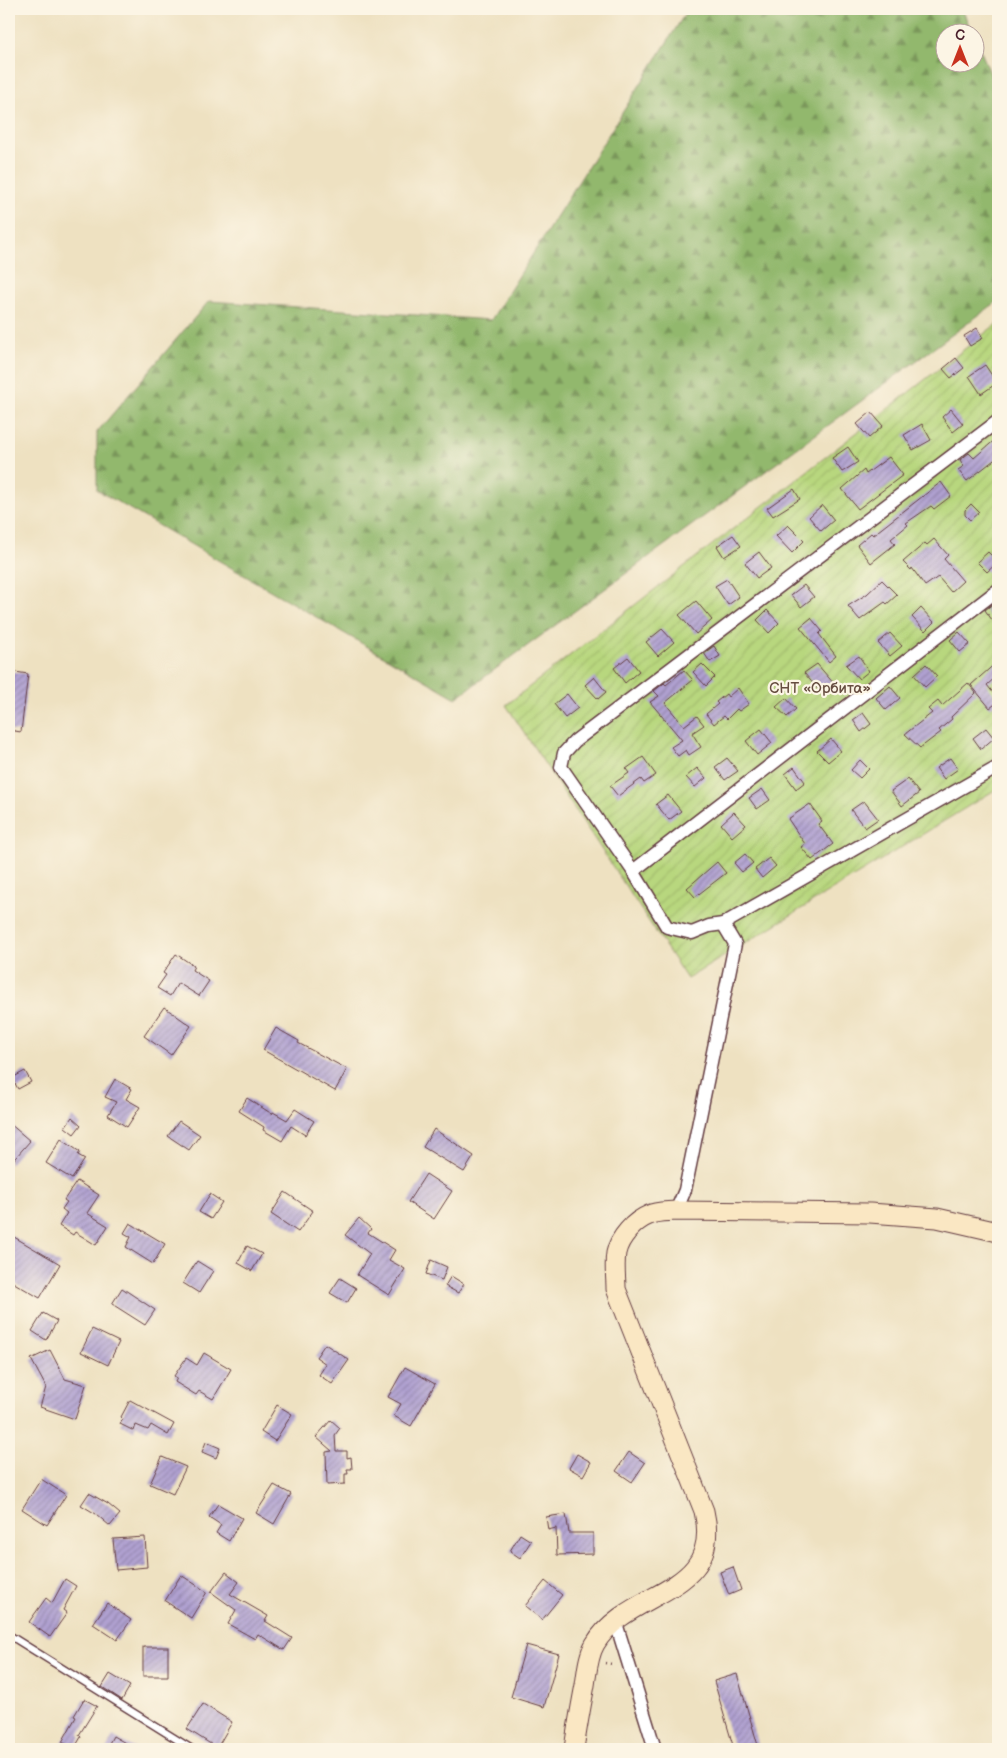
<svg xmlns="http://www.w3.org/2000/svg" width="1007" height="1758" font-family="'Balsamiq Sans',sans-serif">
	<defs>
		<pattern id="forest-firs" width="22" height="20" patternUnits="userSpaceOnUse" patternTransform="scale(1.25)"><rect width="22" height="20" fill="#92b86d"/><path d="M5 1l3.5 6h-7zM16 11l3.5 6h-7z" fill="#79955a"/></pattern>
		<pattern id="garden-furrows" width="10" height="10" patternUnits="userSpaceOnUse" patternTransform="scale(1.25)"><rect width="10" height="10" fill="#b8d77e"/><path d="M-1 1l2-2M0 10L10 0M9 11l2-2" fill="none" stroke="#a0b86d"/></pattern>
		<pattern id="building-hatch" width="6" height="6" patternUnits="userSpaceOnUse" patternTransform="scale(1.25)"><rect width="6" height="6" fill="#b0a1d1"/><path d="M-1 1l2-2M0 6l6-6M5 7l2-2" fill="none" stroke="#9183aa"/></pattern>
	</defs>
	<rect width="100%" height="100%" fill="#fcf5e5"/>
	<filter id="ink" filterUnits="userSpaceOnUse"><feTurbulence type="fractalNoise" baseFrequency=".02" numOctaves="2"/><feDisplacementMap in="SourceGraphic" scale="10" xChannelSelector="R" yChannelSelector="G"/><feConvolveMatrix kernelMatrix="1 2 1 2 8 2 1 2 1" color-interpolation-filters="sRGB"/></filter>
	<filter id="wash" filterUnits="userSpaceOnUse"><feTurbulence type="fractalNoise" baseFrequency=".0096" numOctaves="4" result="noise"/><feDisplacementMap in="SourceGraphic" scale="20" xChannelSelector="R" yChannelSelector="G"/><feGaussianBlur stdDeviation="1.12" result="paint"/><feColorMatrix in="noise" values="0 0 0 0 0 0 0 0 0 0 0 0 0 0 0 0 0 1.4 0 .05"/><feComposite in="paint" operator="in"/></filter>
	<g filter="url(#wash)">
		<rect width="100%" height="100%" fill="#eee1c1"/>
		<!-- forest -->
		<path fill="url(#forest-firs)" stroke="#6e6c4c" d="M688,9h274l10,23h-28v30h30l1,-24 23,53v210l-542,397 -359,-208v-58l112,-131 282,19z"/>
		<!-- garden -->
		<path fill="url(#garden-furrows)" stroke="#817b54" d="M998,323v465l-311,191 -181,-274z"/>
		<g id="blocks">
			<!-- building -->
			<g fill="url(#building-hatch)">
				<path d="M977,328l6,10 -13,8 -6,-10z"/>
				<path d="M956,358l8,10 -13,10 -8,-9z"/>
				<path d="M985,365l12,18 -16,11 -12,-18z"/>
				<path d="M951,409l12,15 -10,8 -11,-15z"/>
				<path d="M871,412l12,14 -14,12 -12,-14z"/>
				<path d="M922,424l9,16 -18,10 -9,-15z"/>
				<path d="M998,437v20l-31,24 -9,-11 6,-4 -4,-6 9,-7 5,5z"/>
				<path d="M848,447l10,15 -16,10 -10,-14z"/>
				<path d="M889,457l14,18 -45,34 -16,-20 22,-19 2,4z"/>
				<path d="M941,482l10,14 -17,13 -3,-3 -25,17 2,2 -17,14 4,5 -24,19 -14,-18 14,-12 2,2z"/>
				<path d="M794,489l6,10 -27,17 -6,-8z"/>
				<path d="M971,504l8,8 -9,8 -5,-5v-5z"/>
				<path d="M822,505l12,15 -13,11 -12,-14z"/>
				<path d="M788,525l16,16 -12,12 -16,-17z"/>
				<path d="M733,535l8,11 -17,11 -7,-11z"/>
				<path d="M934,539l14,16 -4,4 19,22 -12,11 -13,-15 -13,9 -13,-18 -1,2 -8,-8 22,-19 2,2z"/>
				<path d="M759,552l12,16 -14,10 -12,-15z"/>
				<path d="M988,552l10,10 -11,10 -10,-10z"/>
				<path d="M727,579l12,18 -11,8 -13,-19z"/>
				<path d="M882,580l15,15 -10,9 -2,-2 -25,18 -12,-14 19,-12z"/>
				<path d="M804,585l10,12 -13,10 -10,-12z"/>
				<path d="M998,600v15l-6,5 -7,-10z"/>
				<path d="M696,601l16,19 -16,14 -17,-19z"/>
				<path d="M921,608l13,14 -9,9 -13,-14z"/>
				<path d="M767,610l12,13 -10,10 -12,-13z"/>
				<path d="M811,618l11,13 -3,3 17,22 -7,6 -29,-35z"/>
				<path d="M662,629l12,13 -16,14 -12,-14z"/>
				<path d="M959,632l11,12 -10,8 -10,-12z"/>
				<path d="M890,633l12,13 -12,10 -12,-13z"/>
				<path d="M714,646l6,10 -10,6 -6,-9z"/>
				<path d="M859,656l10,15 -10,8 -13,-14z"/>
				<path d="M628,657l11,14 -14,12 -11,-15z"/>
				<path d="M998,661v14l-11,10 11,14v3l-8,6 -19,-23z"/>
				<path d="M702,664l13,13 -9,9 -13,-14z"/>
				<path d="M817,664l18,21 -12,10 -19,-22z"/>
				<path d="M926,664l11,12 -12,11 -11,-12z"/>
				<path d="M684,670l9,10 -28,23 19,23 13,-10 7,9 -12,8 9,14 -12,8 -3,-5 -8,6 -7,-9 11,-7 -32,-38 9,-6 -5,-5 10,-8 2,2z"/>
				<path d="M9,671l19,3 -7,58 -12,-2z"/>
				<path d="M594,677l12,15 -8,7 -13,-14z"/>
				<path d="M968,683l8,10 -25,24 1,2 -13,11 2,2 -21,16 -15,-14 27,-21 -4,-4 10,-8 4,5z"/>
				<path d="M890,686l10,12 -14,12 -10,-12z"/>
				<path d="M738,688l11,16 -10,7 -2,-2 -10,10 -3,-3 -10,8 -8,-10 12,-10 -2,-2 10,-8 2,3z"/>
				<path d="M567,694l11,14 -13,10 -11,-14z"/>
				<path d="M786,698l10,11 -9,8 -11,-10z"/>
				<path d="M863,713l8,11 -10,8 -8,-12z"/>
				<path d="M986,728l8,10 -13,11 -8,-11z"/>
				<path d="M761,729l11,14 -15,12 -11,-14z"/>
				<path d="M831,739l10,12 -13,11 -11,-11z"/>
				<path d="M643,757l13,18 -12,8 -3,-4 -23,17 -8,-10 19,-13 -3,-4z"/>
				<path d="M727,758l11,13 -13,9 -10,-13z"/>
				<path d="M950,758l8,11 -14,10 -8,-11z"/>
				<path d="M860,760l9,9 -9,9 -9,-8z"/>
				<path d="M794,767l11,15 -9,7 -11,-15z"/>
				<path d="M697,768l9,10 -11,9 -9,-10z"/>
				<path d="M908,779l11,14 -17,13 -11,-15z"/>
				<path d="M762,789l8,11 -13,9 -8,-11z"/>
				<path d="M668,795l13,16 -12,9 -13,-16z"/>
				<path d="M864,801l14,18 -13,9 -14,-18z"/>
				<path d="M810,804l12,17 -4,3 15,20 -21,16 -11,-13 4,-3 -17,-25z"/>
				<path d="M734,812l12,13 -14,12 -11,-13z"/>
				<path d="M745,854l8,9 -11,9 -8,-9z"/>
				<path d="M769,858l7,8 -14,12 -7,-9z"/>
				<path d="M717,862l9,11 -31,24 -8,-9z"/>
				<path d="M176,954l18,12 -2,4 17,11 -10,15 -21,-13 -8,13 -13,-8 9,-13 -3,-2z"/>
				<path d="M164,1007l27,19 -20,29 -27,-19z"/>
				<path d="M276,1028l23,13 -1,2 49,26 -12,22 -72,-41z"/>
				<path d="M25,1071l6,11 -13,7 -6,-11z"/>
				<path d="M115,1079l17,10 -6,10 14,8 -13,20 -19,-12 8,-13 -11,-5z"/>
				<path d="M247,1098l25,16 1,-2 14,8 8,-11 19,12 -9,14 -14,-9 -9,15 -19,-11 1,-3 -25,-16z"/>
				<path d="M72,1117l9,8 -7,9 -9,-7z"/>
				<path d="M179,1121l21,14 -11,15 -21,-14z"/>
				<path d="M9,1123l21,18 -21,24z"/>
				<path d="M434,1129l40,27 -10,16 -41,-25z"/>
				<path d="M61,1139l19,13 -2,3 7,4 -13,20 -26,-16z"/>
				<path d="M426,1174l26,17 -18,28 -26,-17z"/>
				<path d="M77,1181l22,14 -12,18 21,13 -12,19 -21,-13 -2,3 -14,-9 8,-13 -5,-4 5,-7 -3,-2z"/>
				<path d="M285,1192l28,19 -15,21 -27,-18z"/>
				<path d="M210,1194l12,8 -11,17 -12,-7z"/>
				<path d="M359,1218l12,11 -3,4 27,17 -6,10 16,9 -16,26 -32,-20 13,-21 -25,-19z"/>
				<path d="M130,1223l35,21 -12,20 -27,-17 5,-10 -7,-4z"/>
				<path d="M9,1234l51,30 -20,34 -31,-18z"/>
				<path d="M247,1246l15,8 -10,17 -14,-8z"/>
				<path d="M431,1260l16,7 -5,13 -16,-6z"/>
				<path d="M197,1261l16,10 -14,22 -16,-10z"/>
				<path d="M451,1276l13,8 -6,9 -13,-7z"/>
				<path d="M340,1278l16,10 -9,15 -17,-10z"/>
				<path d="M122,1288l33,22 -10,15 -33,-21z"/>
				<path d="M43,1313l14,8 -11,19 -14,-9z"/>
				<path d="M92,1329l27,13 -11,23 -27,-13z"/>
				<path d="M325,1344l24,16 -17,24 -13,-9 7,-11 -10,-7z"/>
				<path d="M50,1350l15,29 21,6 -11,34 -35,-12 6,-20 -15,-28z"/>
				<path d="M204,1353l27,16 -18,30 -14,-8 -3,4 -21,-13 2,-4 -3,-2 12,-18 11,7z"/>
				<path d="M405,1367l30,17 -24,42 -17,-10 7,-12 -13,-7z"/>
				<path d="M130,1400l44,24 -6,11 -17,-10 -3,5 -12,-5 -2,6 -14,-7 3,-5 -2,-2z"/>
				<path d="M277,1405l15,9 -17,27 -14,-9z"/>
				<path d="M331,1420l9,8 -5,7 1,16h11v7l4,-1 1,12h-5l1,5h-3v10l-18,1 -1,-33 6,-1 -16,-14z"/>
				<path d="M206,1442l14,6 -4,10 -14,-6z"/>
				<path d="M629,1452l16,11 -13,19 -16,-11z"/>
				<path d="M577,1454l14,8 -8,14 -14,-8z"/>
				<path d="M162,1457l24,10 -13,27 -23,-10z"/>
				<path d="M41,1479l25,16 -19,30 -25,-16z"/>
				<path d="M274,1485l17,9 -17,30 -18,-11z"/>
				<path d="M89,1493l19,11 12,10 -10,12 -14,-12 -15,-9z"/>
				<path d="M218,1504l24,14 -13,23 -13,-8 5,-8 -12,-8z"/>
				<path d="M566,1514l3,19h24v21l-36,1 -1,-27 -8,2 -2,-13z"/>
				<path d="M520,1534l11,7 -11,17 -10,-7z"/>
				<path d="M145,1537l2,30 -31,3 -3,-31z"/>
				<path d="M733,1567l8,23 -12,5 -9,-23z"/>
				<path d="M226,1572l13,10 -9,12 38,22 -3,5 27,17 -8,12 -26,-16 -3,5 -27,-15 8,-14 -25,-18z"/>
				<path d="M181,1575l26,17 -16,26 -26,-17z"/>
				<path d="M65,1579l11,7 -13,24 4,3 -17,24 -21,-15 17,-24 6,5z"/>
				<path d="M545,1581l17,14 -20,25 -17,-14z"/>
				<path d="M107,1603l24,17 -14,20 -24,-16z"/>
				<path d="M526,1645l33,9 -15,53 -33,-10z"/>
				<rect x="143" y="1647" width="25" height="29"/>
				<path d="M110,1674l20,12 -8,14 -20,-13z"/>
				<path d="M737,1674l22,75h-25l-20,-68z"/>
				<path d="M84,1699l13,7 -18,29 2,2 -7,12 -12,-7 14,-25 -2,-1z"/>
				<path d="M203,1704l29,18 -15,26 -30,-19z"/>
				<path d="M113,1736l23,13h-30z"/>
			</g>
		</g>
	</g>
	<g filter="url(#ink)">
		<use href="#blocks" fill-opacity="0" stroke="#633c42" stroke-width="1"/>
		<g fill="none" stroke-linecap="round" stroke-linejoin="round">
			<defs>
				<path id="lane" d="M9,1635l183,114"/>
				<g id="street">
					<path d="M998,421l-423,320 -11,12 -3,14 72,104 34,56 25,6 17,-7 14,-2 275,-157"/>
					<path d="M633,871l365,-281"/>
					<path d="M676,1211l9,-21 50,-246 -12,-20"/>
					<path d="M615,1620l40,129"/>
				</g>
				<path id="secondary" d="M574,1749c3,-21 7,-43 11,-64 2,-13 3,-29 10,-41 33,-56 129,-48 109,-133l-88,-222c0,-12 -2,-24 0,-36 3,-15 18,-32 33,-38 8,-4 18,-3 27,-4l194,2 67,5 61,14"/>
			</defs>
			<!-- lane casing -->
			<use href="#lane" stroke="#633c42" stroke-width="9"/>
			<!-- street casing -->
			<use href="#street" stroke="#633c42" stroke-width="15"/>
			<!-- secondary casing -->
			<use href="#secondary" stroke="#633c42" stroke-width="21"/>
			<!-- path -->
			<path stroke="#633c42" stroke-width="2.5" stroke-dasharray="1 4" stroke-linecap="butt" d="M605,1663l7,1"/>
			<!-- lane -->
			<use href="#lane" stroke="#fff" stroke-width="6"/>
			<!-- street -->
			<use href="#street" stroke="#fff" stroke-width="12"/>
			<!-- secondary -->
			<use href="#secondary" stroke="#fae7c3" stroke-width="19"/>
		</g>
	</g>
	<g text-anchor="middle" stroke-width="4.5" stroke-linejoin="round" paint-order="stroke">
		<!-- park labels -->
		<g font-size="15" fill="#664d40" stroke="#fcf5e5">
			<text x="820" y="693">СНТ «Орбита»</text>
		</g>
	</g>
	<!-- margin -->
	<rect width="1007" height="1758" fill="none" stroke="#fcf5e5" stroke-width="30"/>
	<!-- north arrow -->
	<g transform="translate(960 48)"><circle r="24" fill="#fcf5e5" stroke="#b59f9b"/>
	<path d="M0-4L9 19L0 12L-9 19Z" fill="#c8321e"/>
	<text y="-8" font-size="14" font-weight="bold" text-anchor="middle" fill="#4a1f2b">С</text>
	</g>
</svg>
